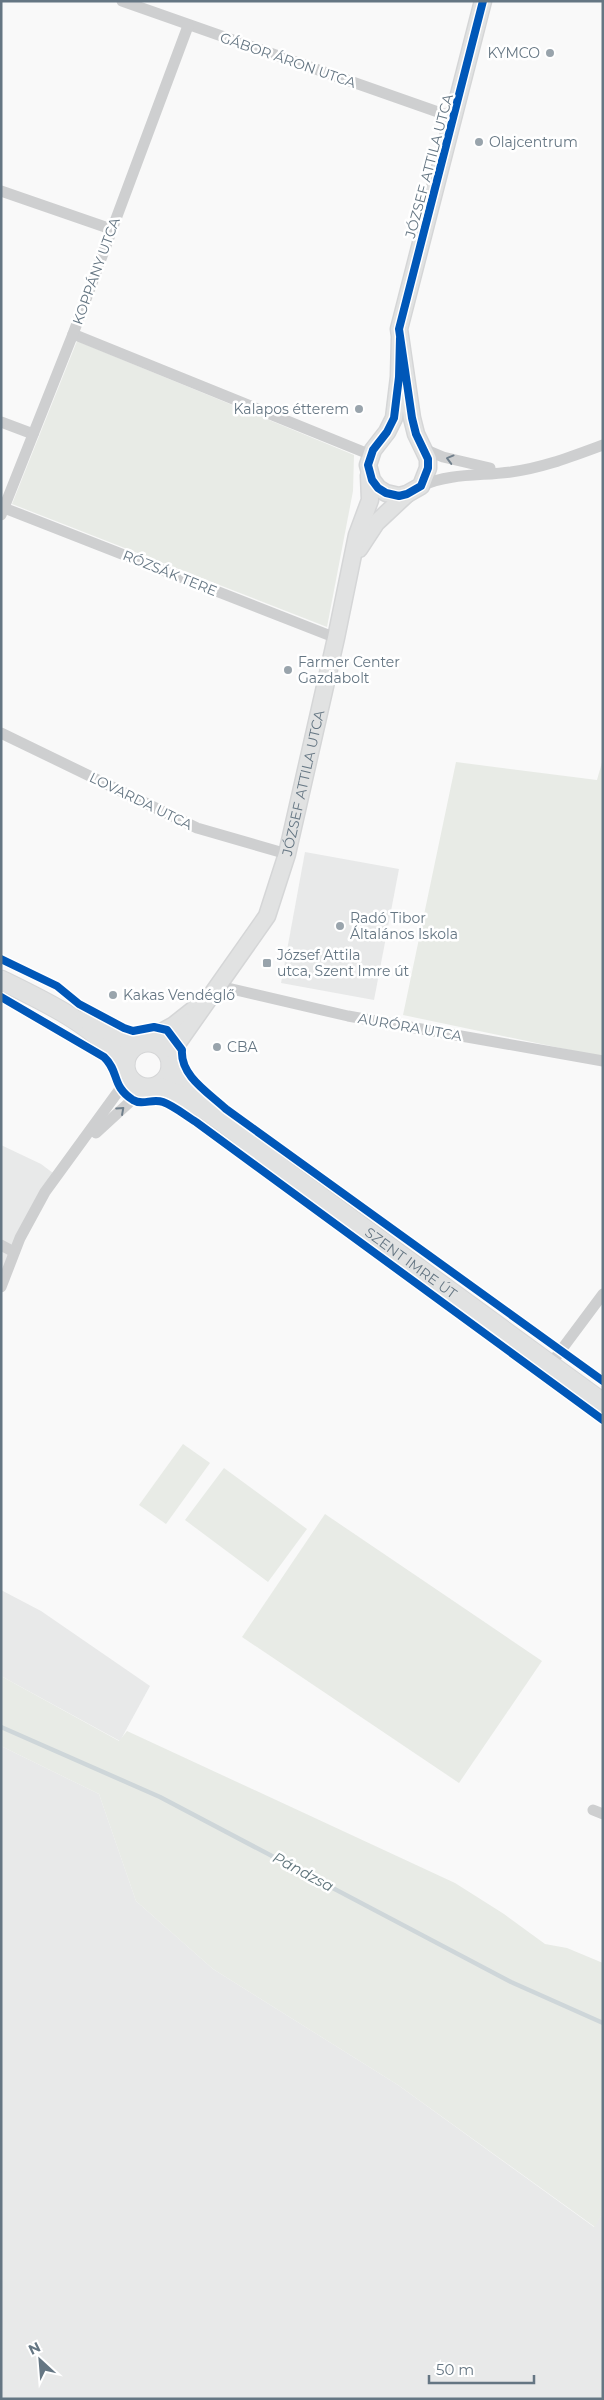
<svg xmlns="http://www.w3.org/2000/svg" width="604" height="2400" font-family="Montserrat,sans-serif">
	<rect width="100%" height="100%" fill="#f9f9f9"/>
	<!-- built -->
	<g fill="#e8e9e9">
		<path d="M305,852l94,17 -25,131 -93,-17z"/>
		<path d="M1,1145l40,19 16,12 -12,16 -44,97z"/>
		<path d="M1,1590l40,21 109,75 -30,55 -119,-65z"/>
		<path d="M1,1746l98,48 37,107 77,68 185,116 196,142 9,-15v187h-602z"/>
	</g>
	<!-- green -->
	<g fill="#e8ebe6">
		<path d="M77,341l277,114 -1,36 -26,136 -315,-123z"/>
		<path d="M603,759v298l-200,-42 53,-253 141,18z"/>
		<path d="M183,1444l27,19 -44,61 -27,-19z"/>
		<path d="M224,1468l83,61 -39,53 -83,-62z"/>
		<path d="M325,1514l217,147 -83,122 -217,-146z"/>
		<path d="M1,1676l118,65 8,-10 328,152 49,31 41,30 22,4 36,15v249l-8,15 -197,-142 -185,-116 -77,-68 -37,-107 -98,-48z"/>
	</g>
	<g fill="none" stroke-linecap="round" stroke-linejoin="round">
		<!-- stream -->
		<path stroke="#ced6d9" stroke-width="4.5" d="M1,1727l159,70 351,185 92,41"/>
		<defs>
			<g id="secondary">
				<path d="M400,338l-1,39 -5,41 -7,14 -14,18 -5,15 4,15 6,8 8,5 13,3 8,-2 14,-8 7,-18v-9l-12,-25 -4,-16 -13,-89 84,-328"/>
				<path d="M359,549l17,-26 31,-29"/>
				<path d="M143,1042l31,-17 24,-19"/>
				<path id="s1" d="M170,1059l7,-15 90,-128 20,-62 49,-216 21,-103 13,-35 -1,-25"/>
			</g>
			<g id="primary">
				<path d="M1,980c43,21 94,45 124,83"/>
				<path d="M87,1020l51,24"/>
				<circle cx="148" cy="1065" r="23"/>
				<path d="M171,1065l41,44"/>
				<path id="s2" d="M156,1087c42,8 99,62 135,88 104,76 207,152 312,228"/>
			</g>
		</defs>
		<!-- secondary casing -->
		<use href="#secondary" stroke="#d5d6d7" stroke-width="19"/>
		<!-- primary casing -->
		<use href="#primary" stroke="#d5d6d7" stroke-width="21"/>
		<!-- street -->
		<g stroke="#cecfd0" stroke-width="11">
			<path d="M122,1l333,117"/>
			<path d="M1,191l110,38"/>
			<path d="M73,334l298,121"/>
			<path d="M1,422l32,12"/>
			<path d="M424,449l19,8 47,11"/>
			<path d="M421,486c29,-13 59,-10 90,-14 32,-4 62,-16 92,-27"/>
			<path d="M4,508l332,130"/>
			<path d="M1,515l72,-181 115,-308"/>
			<path d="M1,733l196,95 90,26"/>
			<path d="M219,986l129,30 255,45"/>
			<path d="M96,1133l37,-34 15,-10"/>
			<path d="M1,1245l13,7"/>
			<path d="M1,1287l19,-49 25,-46 83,-114"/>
			<path d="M550,1365l53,-71"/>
			<path d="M593,1810l10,4"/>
		</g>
		<!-- secondary -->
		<use href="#secondary" stroke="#e1e2e2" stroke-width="16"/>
		<!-- primary -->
		<use href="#primary" stroke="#e1e2e2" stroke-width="19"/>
		<defs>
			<g id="cycleway">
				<path d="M400,338l-1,39 -5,41 -7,14 -14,18 -5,15 4,15 6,8 8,5 13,3 8,-2 14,-8 7,-18v-9l-12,-25 -4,-16 -13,-89 84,-328"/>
				<path d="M1,959l56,27 22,18 45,24 9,3 21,-4 13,3 15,20c-2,26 27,43 44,59l377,272"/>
				<path d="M1,997l103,60c16,15 7,29 29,43 10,6 19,-2 30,2 11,4 22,13 33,20l407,298"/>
			</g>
		</defs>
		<!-- cycleway casing -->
		<use href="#cycleway" stroke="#fff" stroke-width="11"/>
		<!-- cycleway -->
		<use href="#cycleway" stroke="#0057b8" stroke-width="8"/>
	</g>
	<!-- one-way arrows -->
	<defs><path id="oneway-chevron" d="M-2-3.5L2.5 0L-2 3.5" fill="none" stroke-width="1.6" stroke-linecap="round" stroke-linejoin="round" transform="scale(1.25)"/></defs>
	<g stroke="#707f8b">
		<use href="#oneway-chevron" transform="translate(450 459) rotate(-165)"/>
		<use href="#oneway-chevron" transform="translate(121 1110) rotate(-42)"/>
	</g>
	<!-- markers -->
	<g fill="#99a4ac" stroke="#fff" stroke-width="2">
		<circle cx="550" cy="53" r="5"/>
		<circle cx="479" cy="142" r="5"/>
		<circle cx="359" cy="409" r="5"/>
		<circle cx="288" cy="670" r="5"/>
		<circle cx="340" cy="926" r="5"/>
		<rect x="262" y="958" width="10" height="10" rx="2.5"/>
		<circle cx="113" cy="995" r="5"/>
		<circle cx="217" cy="1047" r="5"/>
	</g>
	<g text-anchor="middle" stroke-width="5" stroke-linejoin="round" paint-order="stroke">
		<!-- poi labels -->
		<g font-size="14" fill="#657683" stroke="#fff" text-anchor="start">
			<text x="540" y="58" text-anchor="end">KYMCO</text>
			<text x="489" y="147">Olajcentrum</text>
			<text x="349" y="414" text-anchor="end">Kalapos étterem</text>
			<text x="298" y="667">Farmer Center<tspan x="298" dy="16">Gazdabolt</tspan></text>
			<text x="350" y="923">Radó Tibor<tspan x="350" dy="16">Általános Iskola</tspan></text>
			<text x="277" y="960">József Attila<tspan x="277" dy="16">utca, Szent Imre út</tspan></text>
			<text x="123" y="1000">Kakas Vendéglő</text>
			<text x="227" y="1052">CBA</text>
		</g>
		<!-- street labels -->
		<g font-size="14" fill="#657683" stroke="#fff">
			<text transform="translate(288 60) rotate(19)" y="5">GÁBOR ÁRON UTCA</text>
			<text transform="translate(429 166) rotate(-75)" y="5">JÓZSEF ATTILA UTCA</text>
			<text transform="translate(96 271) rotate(-70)" y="5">KOPPÁNY UTCA</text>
			<text transform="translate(170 573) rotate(22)" y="5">RÓZSÁK TERE</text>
			<text dy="5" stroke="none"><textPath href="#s1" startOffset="311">JÓZSEF ATTILA UTCA</textPath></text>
			<text transform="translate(141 801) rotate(26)" y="5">LOVARDA UTCA</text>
			<text transform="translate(410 1027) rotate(10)" y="5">AURÓRA UTCA</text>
			<text dy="5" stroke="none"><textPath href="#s2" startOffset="311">SZENT IMRE ÚT</textPath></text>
		</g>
		<!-- water labels -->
		<g font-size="15" font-style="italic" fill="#60757c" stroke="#fff">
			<text transform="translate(303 1872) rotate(28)" y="5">Pándzsa</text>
		</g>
	</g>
	<!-- border -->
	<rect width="604" height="2400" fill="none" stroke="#657683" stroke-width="5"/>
	<!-- north arrow -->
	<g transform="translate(40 2360) rotate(334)" stroke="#ffffff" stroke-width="4" paint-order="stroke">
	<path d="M0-4L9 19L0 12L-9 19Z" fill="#657683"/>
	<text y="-8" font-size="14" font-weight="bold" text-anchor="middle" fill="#657683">N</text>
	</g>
	<!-- scale -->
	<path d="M429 2375v8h105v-8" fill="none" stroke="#657683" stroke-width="2.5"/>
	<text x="436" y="2375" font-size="15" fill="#657683" stroke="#ffffff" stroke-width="4" paint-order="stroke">50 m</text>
</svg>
